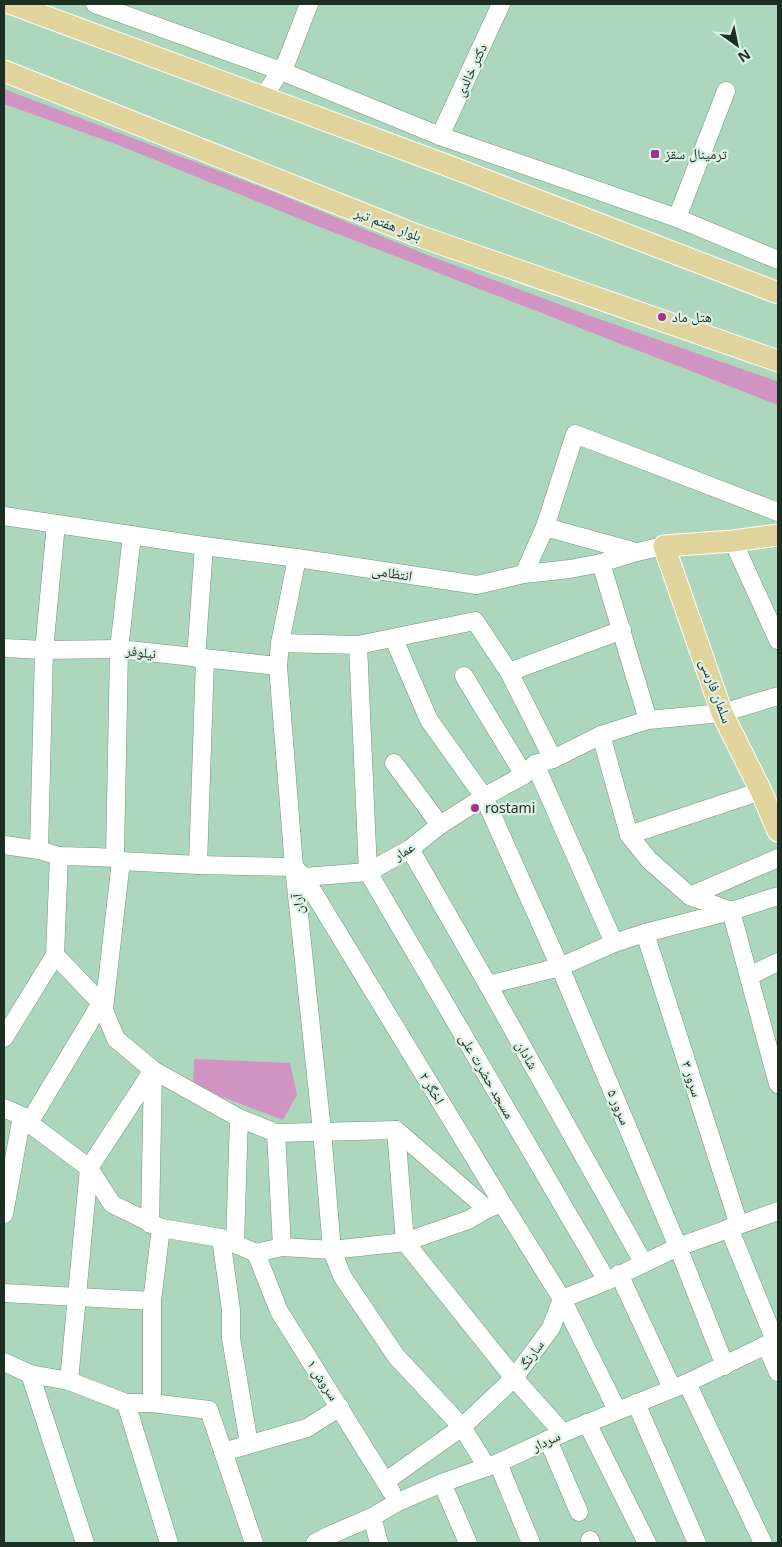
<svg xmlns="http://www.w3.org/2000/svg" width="782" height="1547" font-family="'Noto Sans','Noto Naskh Arabic',sans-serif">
	<rect width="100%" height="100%" fill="#add7bc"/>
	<!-- green -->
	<g fill="#d193c1">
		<path d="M4,89l270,103 153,63 169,63 180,63 2,1v23l-458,-178 -207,-84 -109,-39z"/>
		<path d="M194,1059l96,4 7,32 -14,25 -90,-34z"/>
	</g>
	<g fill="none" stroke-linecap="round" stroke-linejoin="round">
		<defs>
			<g id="minor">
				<path d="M95,4l186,67 159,65 237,82 101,42"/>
				<path d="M263,97l23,-34 23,-59"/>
				<path d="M440,136l61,-132"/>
				<path d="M677,218l49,-127"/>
				<path d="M4,516l200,30 93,12 180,27 47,-11 46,-5 31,-6 36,-11 27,-6"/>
				<path d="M545,527l91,25"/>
				<path d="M733,541l45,99"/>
				<path d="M297,558l-17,85 -2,23 16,201 28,264 10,119 10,26 54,80 66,71 25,40"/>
				<path d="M601,563l47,157"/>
				<path d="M524,574l21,-47 30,-93 203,78"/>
				<path d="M394,639l35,81 55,77 76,170 118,280 47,119"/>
				<path d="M280,643l78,2 117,-24 34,51 44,87"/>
				<path d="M358,645l10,227 239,409"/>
				<path d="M4,648l40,2 75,-1 159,17"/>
				<path d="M196,658l8,-112"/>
				<path d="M509,672l113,-42"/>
				<path d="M464,676l60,99"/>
				<path d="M601,735l28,100 20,25 41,36 41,15"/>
				<path d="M394,763l46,62"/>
				<path d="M535,764l79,179"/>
				<path d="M629,835l132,-44"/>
				<path d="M4,845l35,5 20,6 36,1 20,1 6,3 77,4 96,2 10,10 64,-5 42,-23 30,-24 44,-28 40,-22 11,-11 18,-5 48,-24 47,-15 74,-7 56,-17"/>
				<path d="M410,849l78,136 155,277"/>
				<path d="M39,850l5,-200 12,-126"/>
				<path d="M115,858l4,-209 13,-114"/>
				<path d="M198,865l7,-207"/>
				<path d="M304,877l198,326 60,96 55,111"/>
				<path d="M690,896l88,-38"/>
				<path d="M731,911l47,173"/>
				<path d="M645,933l94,292"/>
				<path d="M55,955l46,48 15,36 37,31 86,48 37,15 120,-3 91,79"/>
				<path d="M749,976l29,-14"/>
				<path d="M488,985l72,-18 54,-24 31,-10 86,-22 47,-15"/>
				<path d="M104,1009l17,-148"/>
				<path d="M4,1038l51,-83 4,-99"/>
				<path d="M4,1108l18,8 7,7 60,45 23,36 49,24 -9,73v102"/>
				<path d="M29,1123l72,-120"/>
				<path d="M396,1130l9,112"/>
				<path d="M276,1133l6,114"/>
				<path d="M4,1214l18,-98"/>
				<path d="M150,1224l3,-154"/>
				<path d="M161,1228l60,10 35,15 26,-6 50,3 73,-8 63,-22 19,-11 10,-4"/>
				<path d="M729,1228l47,115"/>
				<path d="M221,1238l10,72v28l18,106"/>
				<path d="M405,1242l109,136 49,55"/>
				<path d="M235,1243l4,-125"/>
				<path d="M256,1253l23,58 112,180"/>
				<path d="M619,1274l53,114"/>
				<path d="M4,1293l148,8"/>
				<path d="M766,1345l12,27"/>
				<path d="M4,1362l26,12 39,7 57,22h26l57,7 45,133"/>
				<path d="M30,1374l55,169"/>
				<path d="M69,1381l20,-213 64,-98"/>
				<path d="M687,1383l76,160"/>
				<path d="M126,1403l43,140"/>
				<path d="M636,1403l61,140"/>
				<path d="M587,1423l60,120"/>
				<path d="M548,1440l31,72"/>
				<path d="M223,1452l84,-24 33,-21"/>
				<path d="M498,1463l33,80"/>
				<path d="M386,1481l76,-54 52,-49 37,-50 11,-29 45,-18 71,-34 100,-36"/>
				<path d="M442,1483l26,60"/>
				<path d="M372,1517l7,26"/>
				<path d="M590,1540l1,3"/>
				<path d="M315,1543l13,-7 44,-19 26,-15 44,-19 56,-20 65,-30 124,-50 79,-38 12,-3"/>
			</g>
			<g id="major">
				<path d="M12,4l434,161 332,128"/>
				<path d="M4,71l415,165 359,125"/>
				<path d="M778,535l-45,6 -69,5 58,167 39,78 17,40"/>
			</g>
		</defs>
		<!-- minor casing -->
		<use href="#minor" stroke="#6f977d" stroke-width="19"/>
		<!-- major casing -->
		<use href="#major" stroke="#fff" stroke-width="23"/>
		<!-- minor -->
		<use href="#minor" stroke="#fff" stroke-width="18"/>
		<!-- major -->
		<use href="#major" stroke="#e0d39c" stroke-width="21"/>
	</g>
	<!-- markers -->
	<g fill="#a3328f" stroke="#ddf2e4" stroke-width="2">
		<rect x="650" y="149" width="10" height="10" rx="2.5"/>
		<circle cx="662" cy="317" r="5"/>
		<circle cx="475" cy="808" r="5"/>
	</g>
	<g text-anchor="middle" stroke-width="4.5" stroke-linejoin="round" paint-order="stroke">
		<!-- street labels -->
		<g font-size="14" fill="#1d2e23" stroke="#ddf2e4">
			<text transform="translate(471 70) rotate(-65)" y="5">دکتر خالدی</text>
			<text transform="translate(388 224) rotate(21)" y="5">بلوار هفتم تیر</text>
			<text transform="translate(392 573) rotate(9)" y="5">انتظامی</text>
			<text transform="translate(141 652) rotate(7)" y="5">نیلوفر</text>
			<text transform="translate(716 691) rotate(69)" y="5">سلمان فارسی</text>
			<text transform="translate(404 851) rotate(-32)" y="5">عمار</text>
			<text transform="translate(298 904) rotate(-96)" y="5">آران</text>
			<text transform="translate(527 1055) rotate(61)" y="5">شادان</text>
			<text transform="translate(487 1076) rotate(60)" y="5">مسجد حضرت علی</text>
			<text transform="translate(692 1079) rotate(72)" y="5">سرور ۳</text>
			<text transform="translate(432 1088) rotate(59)" y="5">اخگر ۲</text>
			<text transform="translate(619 1107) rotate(67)" y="5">سرور ۵</text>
			<text transform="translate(531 1355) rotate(-54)" y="5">سارنگ</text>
			<text transform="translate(323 1380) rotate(57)" y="5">سروش ۱</text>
			<text transform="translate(546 1441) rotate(-25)" y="5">سردار</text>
		</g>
		<!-- poi labels -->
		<g font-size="14" fill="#1d2e23" stroke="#ddf2e4" text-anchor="start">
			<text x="665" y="159">ترمینال سقز</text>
			<text x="672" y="322">هتل ماد</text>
			<text x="485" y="813">rostami</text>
		</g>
	</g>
	<!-- border -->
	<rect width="782" height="1547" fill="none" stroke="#1d2e23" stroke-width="10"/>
	<!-- north arrow -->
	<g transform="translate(737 45) rotate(147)" stroke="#ddf2e4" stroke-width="4" paint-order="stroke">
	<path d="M0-4L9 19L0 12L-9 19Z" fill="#1d2e23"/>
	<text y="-8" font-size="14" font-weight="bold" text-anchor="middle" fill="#1d2e23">N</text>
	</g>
</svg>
